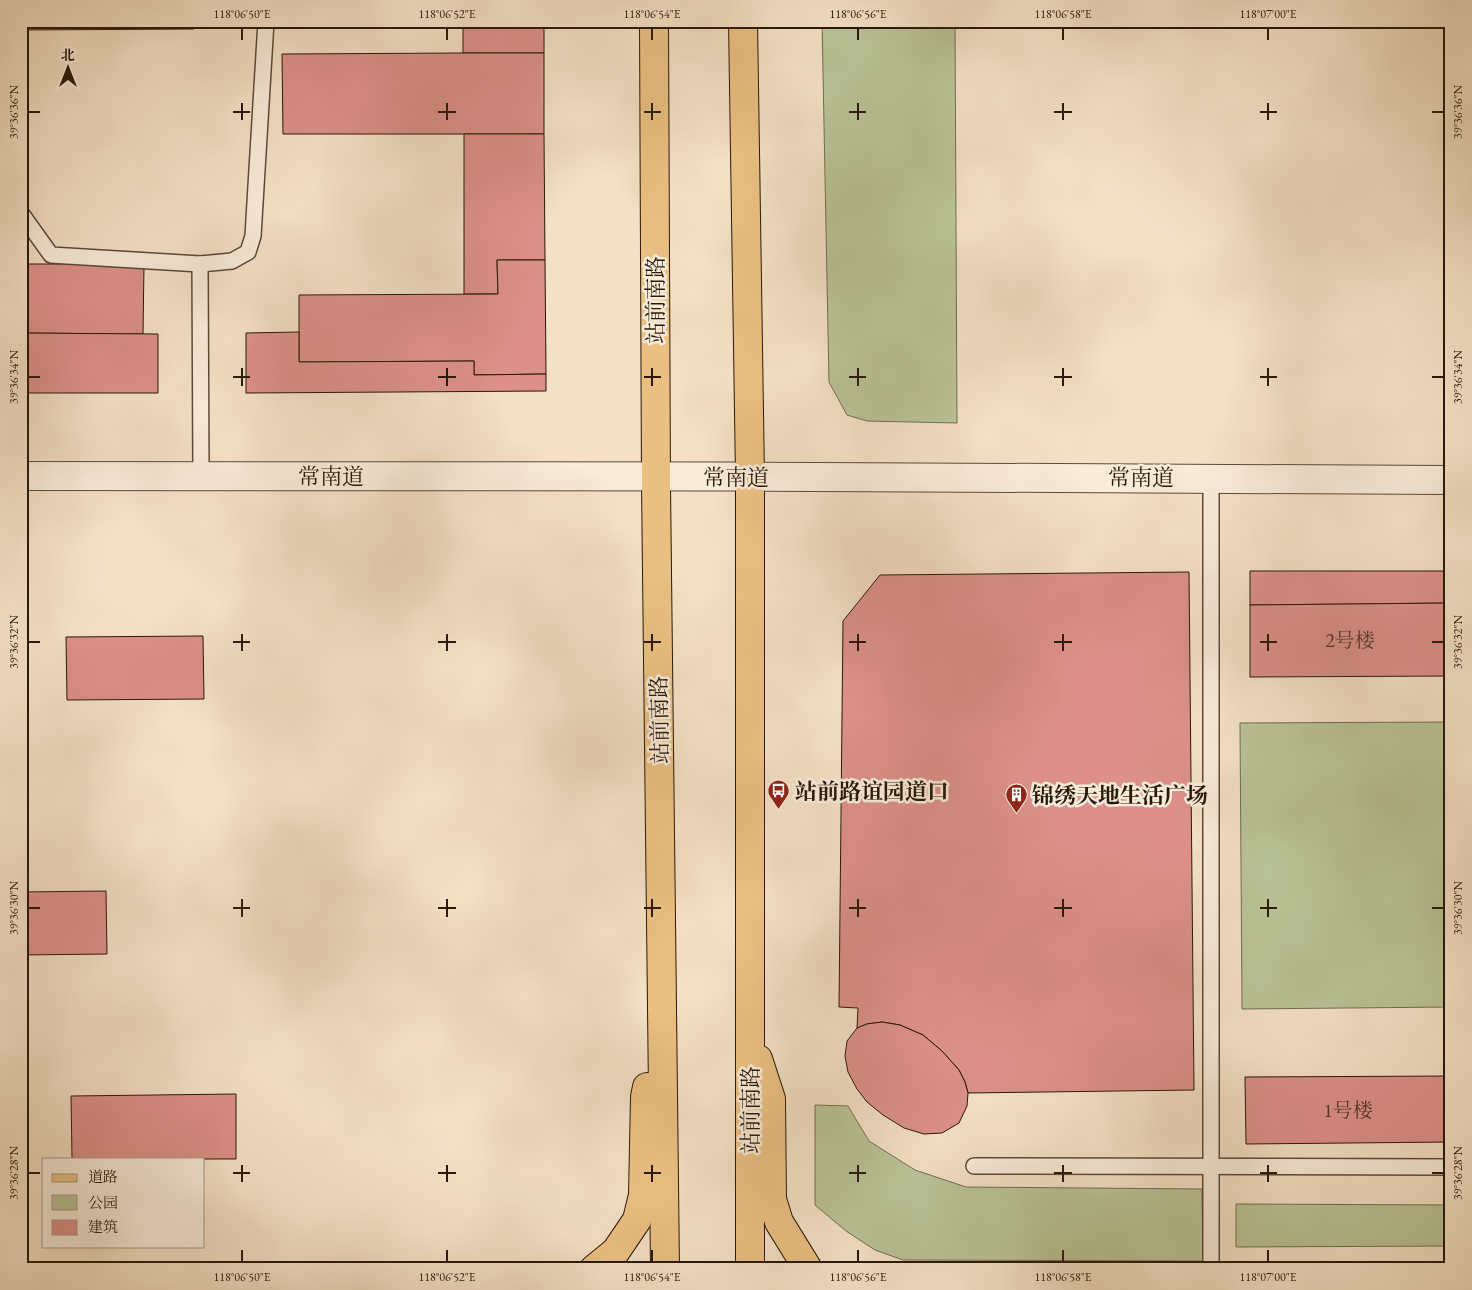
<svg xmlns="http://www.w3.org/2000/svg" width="1472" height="1290" font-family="'EB Garamond','Noto Serif SC',serif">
	<rect width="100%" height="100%" fill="#f4e0c5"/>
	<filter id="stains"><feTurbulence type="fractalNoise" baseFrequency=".004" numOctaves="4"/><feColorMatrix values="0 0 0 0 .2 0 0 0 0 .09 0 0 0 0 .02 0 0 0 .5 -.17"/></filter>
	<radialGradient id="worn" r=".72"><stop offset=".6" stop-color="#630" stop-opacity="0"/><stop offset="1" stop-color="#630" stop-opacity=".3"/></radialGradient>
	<!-- green -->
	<g fill="#b9c397" stroke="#716e50">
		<path d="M822,21h133l2,402 -90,-2 -20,-6 -18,-33z"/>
		<path d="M1451,722v285l-209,2 -2,-286z"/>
		<path d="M815,1105l33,1 21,35 46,29 51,17 236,2 1,72 -300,-1 -28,-10 -29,-19 -31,-26z"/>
		<path d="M1236,1204l215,1v41l-215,1z"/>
	</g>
	<!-- building -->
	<g fill="#dc9089" stroke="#291808">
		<path d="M21,21h173v8l-173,1z"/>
		<rect x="463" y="21" width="81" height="32"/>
		<path d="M463,53h81v81h-261l-1,-80z"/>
		<path d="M464,134h80l1,126h-48l1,34h-34z"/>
		<path d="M497,260h48l1,114 -72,1v-14l-175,1v-67l199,-1z"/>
		<path d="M21,264h123l-1,70 -122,-1z"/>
		<path d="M299,332v30l175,-1v14l72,-1v17l-300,2v-60z"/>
		<path d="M21,333l137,1v59h-137z"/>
		<path d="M1250,571h201v32l-201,2z"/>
		<path d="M1189,572l5,518 -226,3 -3,-11 -6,-12 -17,-19 -19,-16 -23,-10 -18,-3 -15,2 -10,4 1,-20 -19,-1 4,-386 37,-46z"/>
		<path d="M1451,603v73l-201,1v-72z"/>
		<path d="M203,636l1,63 -137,1 -1,-63z"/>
		<path d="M106,891l1,63 -86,1v-63z"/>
		<path d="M882,1022l18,3 23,10 19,16 17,19 6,12 3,11 -1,13 -8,17 -17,10 -18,1 -20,-6 -21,-13 -16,-13 -10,-13 -9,-17 -3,-16 2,-15 10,-13 10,-4z"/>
		<path d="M1451,1076v66l-205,2 -1,-67z"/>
		<path d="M236,1094v65h-164l-1,-63z"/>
	</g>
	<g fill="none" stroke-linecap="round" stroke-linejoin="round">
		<defs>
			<g id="service">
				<path d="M21,213l30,42 149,9"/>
				<path d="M201,477l-1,-213 32,-3 16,-9 5,-16 13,-215"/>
				<path d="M1211,478v791"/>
				<path d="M974,1166l477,1"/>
			</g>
			<path id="tertiary" d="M21,476c477,1 953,-1 1430,4"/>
			<g id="primary">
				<path d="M654,21l2,464 9,784"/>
				<path d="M743,21l7,456v792"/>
				<path d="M758,1059l13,40 1,100 7,23 29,47"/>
				<path d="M594,1269l22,-18 21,-31 6,-25 2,-98 2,-10"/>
			</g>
		</defs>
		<!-- service casing -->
		<use href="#service" stroke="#5c4a37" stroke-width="18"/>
		<!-- tertiary casing -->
		<use href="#tertiary" stroke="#5c4a37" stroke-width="30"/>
		<!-- primary casing -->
		<use href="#primary" stroke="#291808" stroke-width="30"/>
		<!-- service -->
		<use href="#service" stroke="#f8ebd9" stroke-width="15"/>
		<!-- tertiary -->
		<use href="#tertiary" stroke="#f8ebd9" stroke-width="28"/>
		<!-- primary -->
		<use href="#primary" stroke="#eac082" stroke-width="28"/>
	</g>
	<!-- ticks -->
	<path fill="none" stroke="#291808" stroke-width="2" d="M242,28v12M447,28v12M652,28v12M858,28v12M1063,28v12M1268,28v12M242,103v17M447,103v17M652,103v17M858,103v17M1063,103v17M1268,103v17M28,112h12M233,112h17M438,112h18M644,112h17M849,112h17M1054,112h18M1260,112h17M1432,112h12M242,368v18M447,368v18M652,368v18M858,368v18M1063,368v18M1268,368v18M28,377h12M233,377h17M438,377h18M644,377h17M849,377h17M1054,377h18M1260,377h17M1432,377h12M242,634v17M447,634v17M652,634v17M858,634v17M1063,634v17M1268,634v17M28,642h12M233,642h17M438,642h18M644,642h17M849,642h17M1054,642h18M1260,642h17M1432,642h12M242,899v18M447,899v18M652,899v18M858,899v18M1063,899v18M1268,899v18M28,908h12M233,908h17M438,908h18M644,908h17M849,908h17M1054,908h18M1260,908h17M1432,908h12M242,1165v17M447,1165v17M652,1165v17M858,1165v17M1063,1165v17M1268,1165v17M28,1173h12M233,1173h17M438,1173h18M644,1173h17M849,1173h17M1054,1173h18M1260,1173h17M1432,1173h12M242,1250v12M447,1250v12M652,1250v12M858,1250v12M1063,1250v12M1268,1250v12"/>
	<!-- icons -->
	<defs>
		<symbol id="bus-pin" viewBox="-11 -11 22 30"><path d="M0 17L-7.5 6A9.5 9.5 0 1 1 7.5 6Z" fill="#8f2418" stroke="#f8ebd9"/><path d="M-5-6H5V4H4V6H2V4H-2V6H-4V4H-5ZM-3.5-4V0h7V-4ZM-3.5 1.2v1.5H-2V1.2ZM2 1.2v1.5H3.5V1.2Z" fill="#fff"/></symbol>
		<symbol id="building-pin" viewBox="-11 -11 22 30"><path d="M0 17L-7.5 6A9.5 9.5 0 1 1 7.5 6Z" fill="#8f2418" stroke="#f8ebd9"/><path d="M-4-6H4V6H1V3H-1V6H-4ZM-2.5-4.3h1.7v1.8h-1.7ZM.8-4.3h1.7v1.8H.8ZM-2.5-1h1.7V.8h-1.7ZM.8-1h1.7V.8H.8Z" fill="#fff"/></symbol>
	</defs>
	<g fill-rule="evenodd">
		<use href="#bus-pin" x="766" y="778" width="25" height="34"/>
		<use href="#building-pin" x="1004" y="782" width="25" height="34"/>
	</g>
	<g text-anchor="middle" stroke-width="5" stroke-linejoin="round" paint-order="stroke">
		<!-- number labels -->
		<g font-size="20" fill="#563628">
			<text x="1350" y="647">2号楼</text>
			<text x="1348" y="1117">1号楼</text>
		</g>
		<!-- street labels -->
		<g font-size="22" fill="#291808" stroke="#f8ebd9">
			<text transform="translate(655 300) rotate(-90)" y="8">站前南路</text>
			<text x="331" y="484">常南道</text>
			<text x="736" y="485">常南道</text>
			<text x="1141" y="485">常南道</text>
			<text transform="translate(659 720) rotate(-91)" y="8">站前南路</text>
			<text transform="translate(750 1110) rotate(-90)" y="8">站前南路</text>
		</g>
		<!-- poi labels -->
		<g font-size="22" font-weight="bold" fill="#291808" stroke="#f8ebd9" text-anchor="start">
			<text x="795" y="799">站前路谊园道口</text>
			<text x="1032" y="803">锦绣天地生活广场</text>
		</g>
	</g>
	<!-- margin -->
	<rect width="1472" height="1290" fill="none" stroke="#f4e0c5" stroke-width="55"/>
	<!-- legend -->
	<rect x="42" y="1158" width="162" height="90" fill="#f8ebd9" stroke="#a59785"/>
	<rect x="52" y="1174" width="25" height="8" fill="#eac082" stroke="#a59785"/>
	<text x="88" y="1182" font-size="15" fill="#291808">道路</text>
	<rect x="52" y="1195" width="25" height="15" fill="#b9c397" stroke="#a59785"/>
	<text x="88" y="1208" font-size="15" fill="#291808">公园</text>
	<rect x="52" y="1220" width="25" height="15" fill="#dc9089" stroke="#a59785"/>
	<text x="88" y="1232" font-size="15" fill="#291808">建筑</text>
	<!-- north arrow -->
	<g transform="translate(68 68)" stroke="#f8ebd9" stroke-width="4" paint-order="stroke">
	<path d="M0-4L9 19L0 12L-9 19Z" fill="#291808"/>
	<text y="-8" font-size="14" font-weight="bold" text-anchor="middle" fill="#291808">北</text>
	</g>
	<rect x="28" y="28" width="1416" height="1234" fill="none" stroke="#291808" stroke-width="2"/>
	<g font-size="12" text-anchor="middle" fill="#291808">
		<text x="242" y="18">118°06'50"E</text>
		<text x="447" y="18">118°06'52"E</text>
		<text x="652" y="18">118°06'54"E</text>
		<text x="858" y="18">118°06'56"E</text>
		<text x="1063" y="18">118°06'58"E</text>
		<text x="1268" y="18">118°07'00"E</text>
		<text transform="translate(14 112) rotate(-90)" y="4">39°36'36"N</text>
		<text transform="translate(1458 112) rotate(-90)" y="4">39°36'36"N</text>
		<text transform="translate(14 377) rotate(-90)" y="4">39°36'34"N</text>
		<text transform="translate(1458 377) rotate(-90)" y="4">39°36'34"N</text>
		<text transform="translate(14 642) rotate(-90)" y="4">39°36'32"N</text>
		<text transform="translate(1458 642) rotate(-90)" y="4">39°36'32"N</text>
		<text transform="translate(14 908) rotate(-90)" y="4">39°36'30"N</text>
		<text transform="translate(1458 908) rotate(-90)" y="4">39°36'30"N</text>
		<text transform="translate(14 1173) rotate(-90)" y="4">39°36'28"N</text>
		<text transform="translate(1458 1173) rotate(-90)" y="4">39°36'28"N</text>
		<text x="242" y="1281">118°06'50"E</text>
		<text x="447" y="1281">118°06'52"E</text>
		<text x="652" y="1281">118°06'54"E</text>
		<text x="858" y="1281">118°06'56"E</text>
		<text x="1063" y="1281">118°06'58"E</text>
		<text x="1268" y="1281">118°07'00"E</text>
	</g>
	<rect width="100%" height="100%" filter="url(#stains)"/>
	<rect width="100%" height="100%" fill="url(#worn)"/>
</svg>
